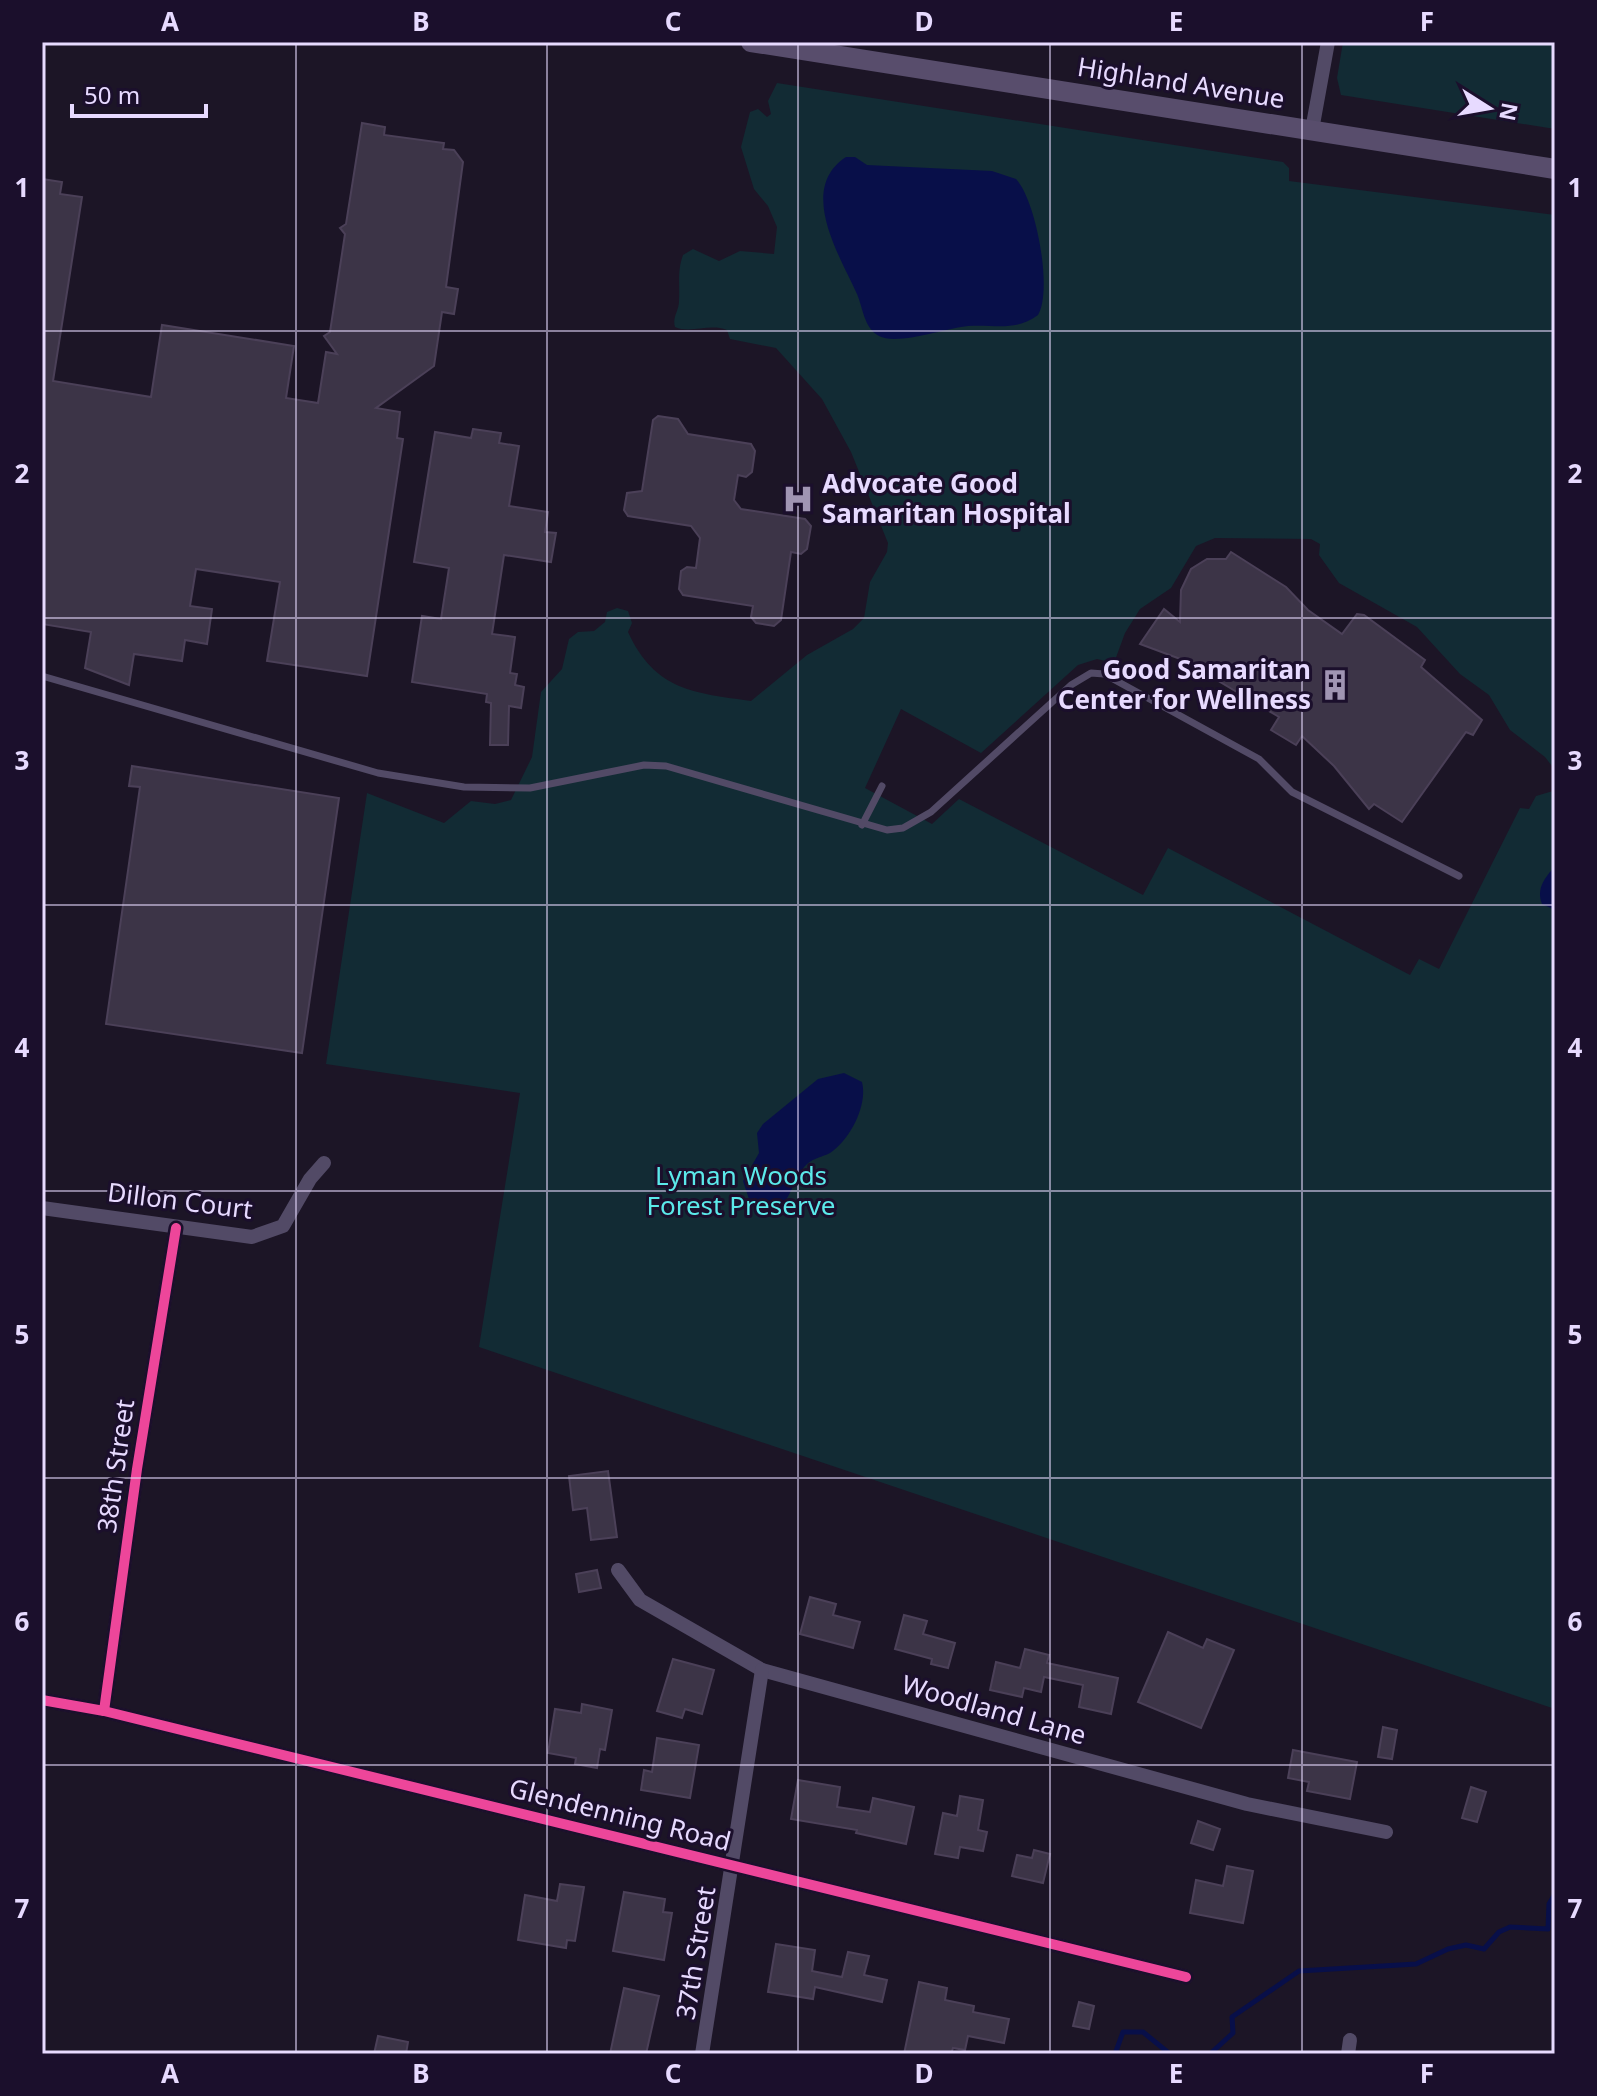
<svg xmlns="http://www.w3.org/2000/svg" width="1597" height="2096" font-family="'Noto Sans',sans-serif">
	<rect width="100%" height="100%" fill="#1c1526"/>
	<!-- green -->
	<g fill="#122b34">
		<path d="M1343,42h212v87l-214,-34 -4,-17z"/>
		<path d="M777,83l506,79 6,6v13l266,34v555l-10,-13 -35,-27 -21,-35 -29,-21 -43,-47 -78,-44 -20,-28 1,-11 -9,-5 -96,-1 -19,8 -25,42 -31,21 -15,24 -11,30 -17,-4 -19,6 -97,88 -80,-44 -36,79 67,36 27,-25 184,96 25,-47 242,127 9,-16 20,10 81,-161 9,1 7,-13 17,-5 2,-5v923l-1076,-362 41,-254 -194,-29 41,-271 77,30 27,-22 24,3 16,-4 21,-43 9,-65 21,-23 7,-30 9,-7 16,-1 11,-9 2,-10 10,-4 11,3 4,12 -4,9c27,59 67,61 123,69l56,-46 46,-26 11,-11 6,-36 17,-30 1,-9 -37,-91 -29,-53 -46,-51 -46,-9 -3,-9c-18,-7 -36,4 -52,-3 -3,-10 4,-16 4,-26 1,-17 -2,-29 4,-46l10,-6 26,12 21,-10 34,3 3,-27 -9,-21 -14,-17 -13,-42 9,-35 8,-3 9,8 4,-3 -3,-13z"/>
	</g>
	<!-- water -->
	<g fill="#080f49">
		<path d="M846,157h9l12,8 125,6 24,8c20,21 37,111 22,136 -23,17 -43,9 -70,11 -22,2 -71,20 -89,10 -15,-8 -16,-28 -22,-42 -17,-38 -60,-105 -11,-137z"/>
		<path d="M1555,866v44l-13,-6c-6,-16 3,-26 13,-38z"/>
		<path d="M844,1073l18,9c6,23 -12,58 -32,71 -8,4 -16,5 -23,11 -20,19 -16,61 -56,41l-8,-24 16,-28 -2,-20 6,-9 55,-45z"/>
	</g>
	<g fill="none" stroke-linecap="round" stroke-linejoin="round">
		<!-- stream -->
		<g stroke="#080f49" stroke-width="5">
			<path d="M1115,2054l8,-22h20l27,22"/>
			<path d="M1210,2054l23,-21 -1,-16 67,-46 117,-7 32,-15 18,-4 18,4 15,-17 11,-5 38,2 1,-25 6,-10"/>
		</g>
	</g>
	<!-- building -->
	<g fill="#3c3447" stroke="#4b4058" stroke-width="2">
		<path d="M362,123l23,4 -1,8 60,8 -1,6 11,1 9,12 -17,125 12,2 -4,25 -12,-2 -8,54 -58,42 24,4 -3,26 6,1 -36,237 -100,-15 13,-79 -84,-13 -6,37 22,3 -5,35 -22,-4 -3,21 -48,-7 -5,31 -44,-17 6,-36 -49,-8v-445l20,3 -2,12 22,3 -29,184 98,16 11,-72 132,21 -8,52 32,5 8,-51 11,2 -13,-18 6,-4 15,-98 -5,-6 6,-4z"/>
		<path d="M658,416l20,3 10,15 63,10 4,7 -3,21 -6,5 -8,-2 -4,25 7,9 64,10 6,7 -4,23 -6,5 -10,-2 -10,68 -7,6 -18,-3 -5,-6 2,-11 -70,-11 -4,-6 2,-18 6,-4 9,1 4,-30 -9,-12 -63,-10 -4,-6 3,-17 15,-2 11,-71z"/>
		<path d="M473,429l28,4 -2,10 20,3 -10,60 39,6 -3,20 11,1 -5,29 -47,-7 -12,79 23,3 -5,36 7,1 -2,11 9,2 -3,21 -12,-2 -1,39h-18l1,-42 -5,-1 1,-8 -75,-12 10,-66 19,3 8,-51 -35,-6 21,-130 36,6z"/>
		<path d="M1231,552l55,35 22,23 34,24 15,-20 7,1 61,45 -4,7 61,53 -9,15 -7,-3 -64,90 -28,-18 -5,5 -35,-43 -32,-30 -6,9 -25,-15 8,-13 -96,-57 -43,-16 24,-35 16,13 1,-32 10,-21 16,-10h19z"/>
		<path d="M132,766l207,32 -37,255 -196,-29 34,-237 -11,-1z"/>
		<path d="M608,1471l9,66 -26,3 -4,-32 -14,2 -4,-34z"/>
		<path d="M597,1570l4,18 -22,4 -3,-18z"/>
		<path d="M810,1597l26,7 -3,11 27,7 -7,26 -53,-14z"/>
		<path d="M904,1615l23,6 -4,13 32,9 -7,25 -17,-4 1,-5 -37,-10z"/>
		<path d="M1168,1632l35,16 4,-9 27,11 -33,78 -63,-26z"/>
		<path d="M1025,1649l24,6 -2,8 71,15 -7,36 -32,-7 4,-22 -39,-8 -3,15 -17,-4 -2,9 -32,-7 6,-28 24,6z"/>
		<path d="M673,1659l41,11 -12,44 -17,-5 -3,9 -25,-7z"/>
		<path d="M582,1704l30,6 -7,40 -5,-1 -3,19 -22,-4 1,-6 -28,-5 7,-44 26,4z"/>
		<path d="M1383,1727l14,3 -5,29 -14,-2z"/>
		<path d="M657,1738l42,7 -9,53 -49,-8 3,-20 8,2z"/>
		<path d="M1293,1750l64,12 -7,37 -43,-8 2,-9 -21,-4z"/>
		<path d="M798,1780l42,7 -3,20 33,5 3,-14 41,9 -8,37 -50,-11 1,-3 -66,-11z"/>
		<path d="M1471,1787l15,5 -9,30 -15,-4z"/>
		<path d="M960,1796l23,4 -5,30 9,2 -4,19 -23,-4 -2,11 -23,-4 8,-41 14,3z"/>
		<path d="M1198,1821l22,8 -7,21 -22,-7z"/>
		<path d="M1034,1850l16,4 -7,29 -31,-7 5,-21 15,3z"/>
		<path d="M1227,1866l26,5 -10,52 -53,-10 6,-33 27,6z"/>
		<path d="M560,1884l24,3 -9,54 -8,-1 -1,8 -48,-8 7,-45 32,6z"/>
		<path d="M624,1892l41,7 -2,13 9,1 -8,47 -51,-9z"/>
		<path d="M776,1944l39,6 -3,21 30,6 6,-25 21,4 -5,19 23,5 -5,22 -67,-15 -2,12 -45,-7z"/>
		<path d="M919,1982l28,6 -2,12 29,6 -1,6 36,7 -5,24 -36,-7 -3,14 -12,-2 -2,6h-47z"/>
		<path d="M624,1988l35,8 -13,58h-36z"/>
		<path d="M1079,2002l15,4 -5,23 -16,-3z"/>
		<path d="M378,2036l30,6 -2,12h-32z"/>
	</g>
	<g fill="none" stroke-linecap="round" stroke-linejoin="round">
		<!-- lane -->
		<g stroke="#524a66" stroke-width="7">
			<path d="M42,676l336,97 86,14 66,1 114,-23 22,1 221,64 16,-2 28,-16 140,-127 20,-12 13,1 155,85 33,33 167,84"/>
			<path d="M862,825l20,-39"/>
		</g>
		<!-- street -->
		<g stroke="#524a66" stroke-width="14">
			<path d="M1312,130l16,-88"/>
			<path d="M42,1208l210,29 31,-11 27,-47 14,-16"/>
			<path d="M618,1570l22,30 122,70 485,134 139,28"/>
			<path d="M42,1700l62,11 1082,266"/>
			<path d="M104,1711l33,-242 39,-241"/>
			<path d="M702,2054l60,-384"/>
			<path d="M1348,2054l2,-14"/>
		</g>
		<!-- secondary -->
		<path stroke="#584d6c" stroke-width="20" d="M751,42l804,127"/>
		<defs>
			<g id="cycleway">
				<path d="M42,1700l62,11 1082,266"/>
				<path d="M104,1711l33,-242 39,-241"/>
			</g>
		</defs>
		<!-- cycleway casing -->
		<use href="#cycleway" stroke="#1b0f2c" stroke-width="15"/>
		<!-- cycleway -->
		<use href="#cycleway" stroke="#ed469a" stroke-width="10"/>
	</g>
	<!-- grid -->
	<path fill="none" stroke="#e7daff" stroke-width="2" stroke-opacity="0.55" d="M296,42v2012M547,42v2012M798,42v2012M1050,42v2012M1302,42v2012M42,331h1513M42,618h1513M42,905h1513M42,1191h1513M42,1478h1513M42,1765h1513"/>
	<!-- icons -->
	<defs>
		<symbol id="hospital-bare" viewBox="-9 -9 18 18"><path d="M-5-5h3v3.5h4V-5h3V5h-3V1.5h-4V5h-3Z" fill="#a095b3" stroke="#1b0f2c" stroke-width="2.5" paint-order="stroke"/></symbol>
		<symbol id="building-bare" viewBox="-9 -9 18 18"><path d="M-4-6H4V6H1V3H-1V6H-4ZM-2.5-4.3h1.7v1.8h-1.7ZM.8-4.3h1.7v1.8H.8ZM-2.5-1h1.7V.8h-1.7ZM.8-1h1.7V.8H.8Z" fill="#a095b3" stroke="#1b0f2c" stroke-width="2.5" paint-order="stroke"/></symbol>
	</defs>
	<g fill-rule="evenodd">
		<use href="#hospital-bare" x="776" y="477" width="44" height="44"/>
		<use href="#building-bare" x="1313" y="663" width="44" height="44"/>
	</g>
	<g text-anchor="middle" stroke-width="6" stroke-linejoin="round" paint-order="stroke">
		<!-- street labels -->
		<g font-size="26" fill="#e7daff" stroke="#1b0f2c">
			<text transform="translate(1181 83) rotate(9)" y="9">Highland Avenue</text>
			<text transform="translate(180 1201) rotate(7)" y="9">Dillon Court</text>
			<text transform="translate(116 1466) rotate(-82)" y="9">38th Street</text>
			<text transform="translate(994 1710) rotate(16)" y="9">Woodland Lane</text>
			<text transform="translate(620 1815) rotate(14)" y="9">Glendenning Road</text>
			<text transform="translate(696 1953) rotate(-81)" y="9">37th Street</text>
		</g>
		<!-- poi labels -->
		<g font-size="26" font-weight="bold" fill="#e7daff" stroke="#1b0f2c" text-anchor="start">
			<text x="822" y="493">Advocate Good<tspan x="822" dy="30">Samaritan Hospital</tspan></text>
			<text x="1311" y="679" text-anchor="end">Good Samaritan<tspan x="1311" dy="30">Center for Wellness</tspan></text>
		</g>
		<!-- park labels -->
		<g font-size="26" fill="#5be9ea" stroke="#1b0f2c">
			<text x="741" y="1185">Lyman Woods<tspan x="741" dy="30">Forest Preserve</tspan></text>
		</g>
	</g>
	<!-- border -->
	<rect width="1597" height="2096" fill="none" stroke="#1b0f2c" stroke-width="88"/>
	<!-- north arrow -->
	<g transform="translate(1489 108) rotate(101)" stroke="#1b0f2c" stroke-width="6" paint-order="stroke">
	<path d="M0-6L14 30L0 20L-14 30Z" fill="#e7daff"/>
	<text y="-12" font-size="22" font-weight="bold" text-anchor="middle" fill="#e7daff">N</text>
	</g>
	<!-- scale -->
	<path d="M72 104v12h134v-12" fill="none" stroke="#e7daff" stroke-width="4"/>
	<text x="84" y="104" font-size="24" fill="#e7daff" stroke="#1b0f2c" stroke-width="6" paint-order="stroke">50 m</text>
	<rect x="44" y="44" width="1509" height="2008" fill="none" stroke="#e7daff" stroke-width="3"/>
	<g font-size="26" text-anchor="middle" font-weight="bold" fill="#e7daff">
		<text x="170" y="31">A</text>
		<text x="421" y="31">B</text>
		<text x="673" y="31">C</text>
		<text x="924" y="31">D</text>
		<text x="1176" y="31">E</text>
		<text x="1427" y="31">F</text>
		<text x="22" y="197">1</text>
		<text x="1575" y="197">1</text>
		<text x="22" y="483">2</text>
		<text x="1575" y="483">2</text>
		<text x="22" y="770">3</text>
		<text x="1575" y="770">3</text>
		<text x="22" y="1057">4</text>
		<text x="1575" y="1057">4</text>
		<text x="22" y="1344">5</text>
		<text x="1575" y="1344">5</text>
		<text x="22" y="1631">6</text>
		<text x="1575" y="1631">6</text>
		<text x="22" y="1918">7</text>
		<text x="1575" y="1918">7</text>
		<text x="170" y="2083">A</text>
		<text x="421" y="2083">B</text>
		<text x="673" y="2083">C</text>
		<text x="924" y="2083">D</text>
		<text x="1176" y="2083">E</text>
		<text x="1427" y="2083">F</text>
	</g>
</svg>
